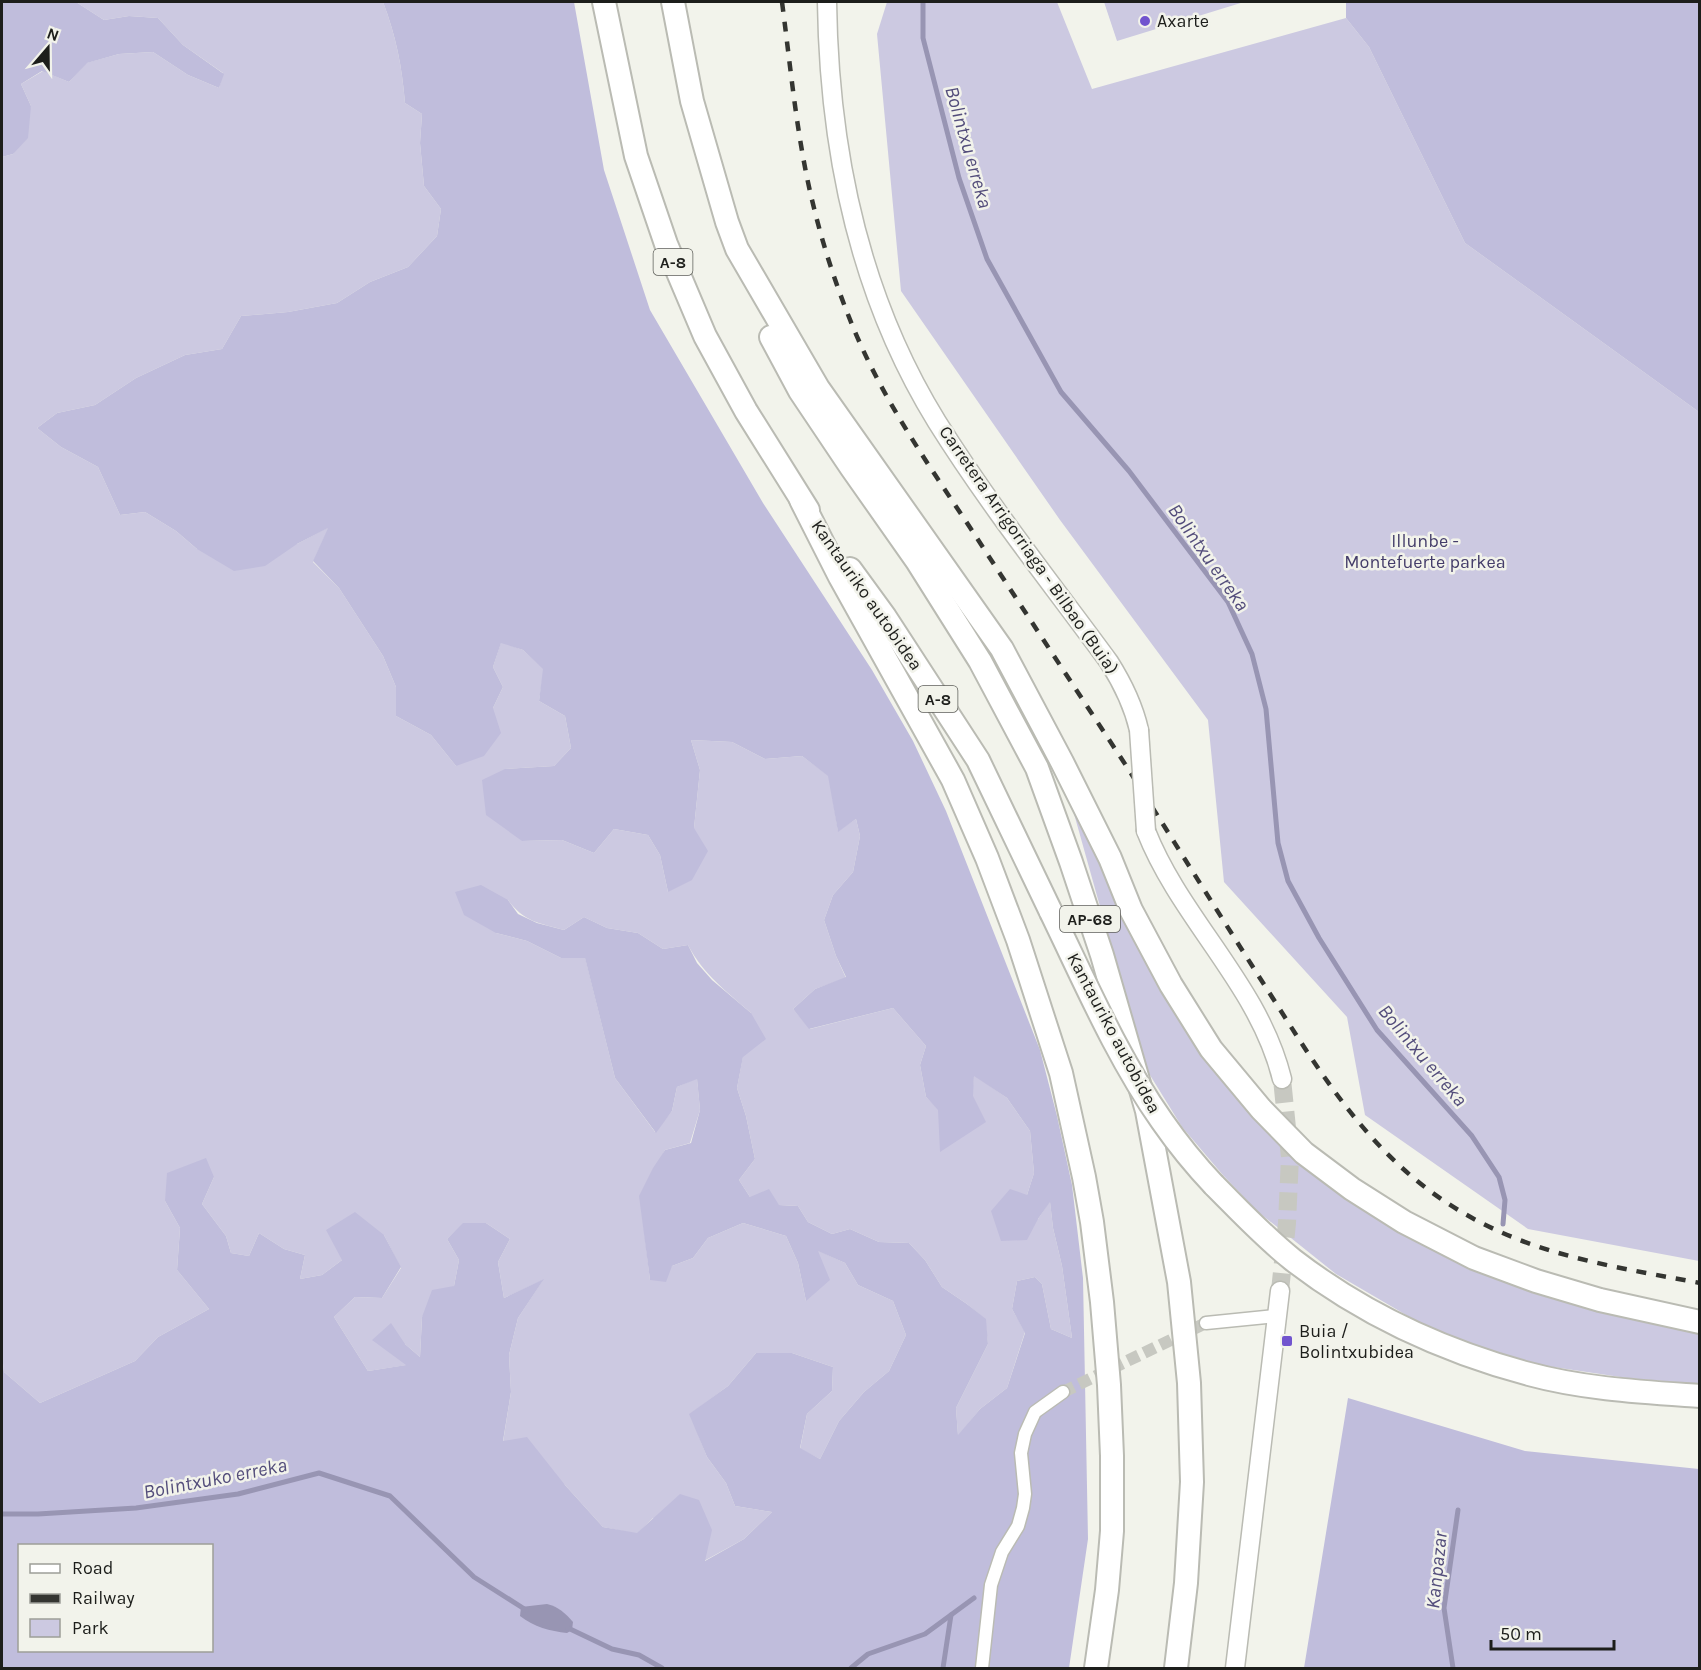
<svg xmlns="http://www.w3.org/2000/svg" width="1701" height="1670" font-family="Karla,sans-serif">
	<rect width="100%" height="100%" fill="#f2f3eb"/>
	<!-- green -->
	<g fill="#ccc9e1">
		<path d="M76,2h307c13,34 19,64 22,101l17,11 -2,29 4,43 17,23 -4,27 -29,31 -38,15 -33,21 -49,9 -47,4 -19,33 -37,6 -49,23 -41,27 -38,8 -20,15 24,19 37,20 22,48 25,-3 31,19 21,18 100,-5 32,-17 -16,35 26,26 44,68 13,31v29l35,19 25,31 37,-58 10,-21 -10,-20 8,-25 22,8 21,19 -5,32 26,15 6,32 -17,18 -49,3 17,72 40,-1 32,13 20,-24 34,6 12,20 8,37 26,-64 6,-58 -9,-30 41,2 33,17 37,-3 27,20 9,55 18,-12 4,17 -7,36 -20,23 -9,25 12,36 10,22 -31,11 -22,20 17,20 83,-21 33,38 -6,19 6,32 12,12 34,-13 2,-21 33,23 23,33 4,42 -7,22 11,24 12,-18 3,27 9,38 10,72 -21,-9 -9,-45 -7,-7 -18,4 -5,28 13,23 -18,56 -27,21 -22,27 -2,-28 32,-64 -3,-25 -18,-15 -25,-17 -17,-27 -16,-17 -30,-1 -29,-13 -18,5 -24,-12 -10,-16 -19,-1 -29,-8 -11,-17 16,-21 -9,-43 -9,-28 14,-75c-24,-21 -48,-39 -63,-68l-25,4 -25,-16 -31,-5 -23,-11 -20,13c-25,-7 -40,-8 -56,-30l-12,33 31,8 34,17 24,-1 30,121 40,54 17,-21 5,-24 20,-9 3,32 -10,33 -25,7 -25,46 10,84 22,-14 21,-8 15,-20 35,-15 43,13 12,27 8,38 11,-51 28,13 13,22 35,16 13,34 -17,36 -25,21 -25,29 -19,38 -20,-10 7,-35 25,-23 1,-24 -41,-14h-36l-28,33 -38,28 17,43 19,26 9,23 37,6 -28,27 -40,22 -51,-43 -16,16 -34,-7 -38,-42 -62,-43 8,-50 -2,-37 9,-37 25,-38 -39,18 -6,-36 12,-23 -24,-16 -23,1 -16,15 12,21 -5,26 -32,31 -2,40 -15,-13 2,21 -39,6 -34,-54 21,-20 27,1 19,-30 -17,-33 -42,25 -20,15 -22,4 5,-24 -21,-6 -25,-16 -10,23 -18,-3 -5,-17 -24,-32 12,-27 -49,24 15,27 -3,42 32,39 -51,28 -23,24 -95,42 -36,-31 -2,-17v-1198l11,-3 18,-48 -10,-22 22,-13 26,11 17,-19 33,-9 34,-2 35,23 31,13 4,-15 -40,-28 -25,-27 -29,-2 -25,4z"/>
		<path d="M887,2h170l35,87 254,-71 23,29 96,196 234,169v849l-171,-32 -163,-114 -18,-98 -123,-135 -16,-162 -148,-200 -159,-229 -24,-257z"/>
		<path d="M1104,2h140l-127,39z"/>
		<path d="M1071,803l107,214 48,69 51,52 118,90 52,30 70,28 182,45v53l-72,-6 -87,-13 -103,-32 -101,-59 -79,-63 -35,-37 -40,-47 -37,-60z"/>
	</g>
	<!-- forest -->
	<g fill="#c0bddc" fill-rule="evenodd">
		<path d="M2,2h74l28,18 25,-4 29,2 25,27 41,29 -5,14 -31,-13 -35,-23 -34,2 -32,9 -18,19 -27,-11 -21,13 10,22 -3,32 -15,16 -11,3z"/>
		<path d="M383,2h191l30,168 46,140 113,193 109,167 41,71 33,70 94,239 17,66 15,69 11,93 5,261 -19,129h-1067v-313l2,17 36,31 95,-42 23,-24 51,-28 -32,-39 3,-42 -15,-27 2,-28 39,-15 8,19 -12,27 24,32 5,17 18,3 10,-23 25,16 21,6 -5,24 22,-4 20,-15 -16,-30 29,-18 29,23 17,32 -19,31 -27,-1 -21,20 34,54 38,-6 -34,-25 19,-17 14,21 15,13 2,-40 10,-27 22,-4 5,-26 -12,-21 16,-16h23l24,16 -12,23 6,36 40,-19 -26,39 -9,37 2,37 -8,49 24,-4 38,48 38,42 34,6 43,-39 19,6 13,30 -7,31 39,-22 28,-27 -37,-6 -9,-23 -19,-26 -18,-43 39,-28 28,-33h36l41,14 -1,24 -25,23 -7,34 20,11 19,-38 25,-29 25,-21 17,-36 -13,-34 -35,-16 -13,-22 -27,-12 12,29 -24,21 -8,-38 -12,-27 -43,-13 -35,15 -15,20 -21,8 -6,16 -16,-2 -11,-84 14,-28 12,-18 26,-7 9,-33 -3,-31 -20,8 -5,24 -16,22 -41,-55 -30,-120h-24l-34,-17 -31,-8 -32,-18 -9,-23 26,-7 27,15 10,14 19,9 27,7 20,-13 23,11 31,5 25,16 25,-4 9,18 15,17 39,33 15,26 -23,18 -6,31 9,28 9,43 -16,21 11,17 19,-8 10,16 19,1 10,16 24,12 18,-5 29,13 30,1 16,17 17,27 25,17 19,15 2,25 -32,64 2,27 22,-26 27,-21 18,-55 -13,-24 5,-28 18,-4 7,7 9,45 21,9 -10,-72 -9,-38 -3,-26 -12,17 -11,21 -26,1 -10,-30 19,-22 17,6 7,-22 -4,-42 -23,-33 -33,-22 -1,20 13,26 -46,30 -2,-42 -12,-13 -6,-32 6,-19 -33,-38 -84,21 -16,-20 22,-20 31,-12 -10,-21 -12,-36 9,-25 20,-23 7,-36 -4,-17 -18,13 -10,-56 -26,-20 -37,3 -33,-17 -41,-2 9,30 -6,58 14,23 -16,29 -24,12 -8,-37 -12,-20 -34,-6 -20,24 -32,-13 -40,1 -36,-26 -4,-35 23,-11 49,-3 17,-18 -6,-32 -26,-15 4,-32 -20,-19 -22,-7 -8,24 10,20 -10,21 8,25 -17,23 -28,10 -25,-31 -35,-19v-29l-13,-31 -44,-68 -26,-27 15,-33 -31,16 -32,22 -31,5 -37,-22 -21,-18 -31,-19 -25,3 -22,-48 -37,-20 -24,-19 20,-15 38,-8 41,-27 49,-23 37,-6 19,-33 47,-4 49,-9 33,-21 38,-15 29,-31 4,-27 -17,-23 -4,-43 2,-29 -17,-11c-3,-37 -9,-67 -22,-101zM20,1546h192v104h-192z"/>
		<path d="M1346,2h353v410l-234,-169 -96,-196 -23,-29z"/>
		<path d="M1348,1398l177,53 174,18v199h-395z"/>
	</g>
	<!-- water -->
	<path fill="#9895b3" d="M547,1604c12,3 18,9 26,18l-1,8 -5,3c-17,-2 -33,-6 -47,-17l1,-9z"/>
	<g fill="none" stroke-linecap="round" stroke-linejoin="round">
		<!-- stream -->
		<g stroke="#9895b3" stroke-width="5">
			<path d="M923,2v36l36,140 28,81 74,133 68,79 99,131 24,52 14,55 12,134 10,38 31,57 58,92 95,106 27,41 6,23 -2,24"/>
			<path d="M2,1514h36l98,-6 102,-14 81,-21 71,23 84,81 52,33"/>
			<path d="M568,1628l44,21 27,6 23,13"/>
			<path d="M851,1668l17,-14 57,-20 49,-36"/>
			<path d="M943,1668l8,-53"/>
			<path d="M1453,1668l-9,-60 14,-98"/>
		</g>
		<!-- street-tunnel -->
		<path stroke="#c7c8c1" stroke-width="12" stroke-dasharray="12 6" stroke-linecap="butt" d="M1063,1392l143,-69"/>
		<!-- secondary-tunnel -->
		<path stroke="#c7c8c1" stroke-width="18" stroke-dasharray="18 9" stroke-linecap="butt" d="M1280,1291l7,-68 3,-66 -8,-78"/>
		<defs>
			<g id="street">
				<path d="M1206,1323l70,-7"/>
				<path d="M982,1668l9,-83 11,-33 16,-26 5,-18 2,-14 -4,-41 4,-19 10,-22 28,-20"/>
			</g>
			<g id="secondary">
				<path d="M827,2c2,148 31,292 110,420 52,83 114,161 172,240 14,22 24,42 30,68"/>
				<path d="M1146,831c35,89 113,154 136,248"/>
				<path d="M1235,1668l45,-377"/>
			</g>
			<g id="highway">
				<path d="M604,2l32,154 30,88 39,92 41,75 62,99"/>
				<path d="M673,2l19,99 35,121 10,27 81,139 184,261 60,113 48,96 21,52 40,75 40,64 50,60 43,44 48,36 52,33 70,36 62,23 64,19 100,22"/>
				<path d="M771,337l29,54 51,76 66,94 63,100 57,107 34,94 31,93 45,156 32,171 10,101 3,99 -6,101 -10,85"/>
				<path d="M801,500l39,77 113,203 34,78 31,82 43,133 23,104 8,45 10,80 7,83 3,71v75l-5,59 -11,78"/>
				<path d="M850,569l35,48 93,143 73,152"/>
				<path d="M1214,1185c26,26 50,52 79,75 70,54 150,91 236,114 55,15 114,18 171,22"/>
			</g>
		</defs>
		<!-- street casing -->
		<use href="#street" stroke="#babbb3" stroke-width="15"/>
		<!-- secondary casing -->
		<use href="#secondary" stroke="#babbb3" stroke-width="21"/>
		<!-- highway casing -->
		<use href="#highway" stroke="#babbb3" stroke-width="26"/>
		<!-- street -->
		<use href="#street" stroke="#fff" stroke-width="12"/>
		<!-- secondary -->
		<use href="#secondary" stroke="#fff" stroke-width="18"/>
		<!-- highway -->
		<use href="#highway" stroke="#fff" stroke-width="22"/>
		<!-- rail -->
		<path stroke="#343531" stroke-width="4.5" stroke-dasharray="10 10" stroke-linecap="butt" d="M782,2c9,68 15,139 32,206 10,41 23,80 39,119 30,73 75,137 118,202 52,80 104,159 156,238 46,73 92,147 138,219 48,75 90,147 161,202 84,64 173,76 274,95"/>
		<defs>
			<path id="secondary-bridge" d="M1139,730l7,101"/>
			<path id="highway-bridge" d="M1051,912c34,70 66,145 111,209 16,23 33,44 52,64"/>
		</defs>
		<!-- secondary-bridge casing -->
		<use href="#secondary-bridge" stroke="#babbb3" stroke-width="21" stroke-linecap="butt"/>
		<!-- highway-bridge casing -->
		<use href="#highway-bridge" stroke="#babbb3" stroke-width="26" stroke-linecap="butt"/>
		<!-- secondary-bridge -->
		<use href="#secondary-bridge" stroke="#fff" stroke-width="18"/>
		<!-- highway-bridge -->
		<use href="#highway-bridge" stroke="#fff" stroke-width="22"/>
	</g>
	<!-- markers -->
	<g fill="#7154ce" stroke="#f2f3eb" stroke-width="2">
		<circle cx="1145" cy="21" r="6"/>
		<rect x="1281" y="1335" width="12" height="12" rx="3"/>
	</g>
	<g text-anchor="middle" stroke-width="5" stroke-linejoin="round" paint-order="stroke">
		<!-- shield labels -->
		<g fill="#f2f3eb" stroke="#5d5e59" stroke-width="1.5">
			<rect x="653.5" y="249" width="39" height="26" rx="4.5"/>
			<rect x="918.5" y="686" width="39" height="26" rx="4.5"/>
			<rect x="1060" y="906" width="60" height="26" rx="4.5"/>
		</g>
		<g font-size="16" font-weight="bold" fill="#1d1e1b">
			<text x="673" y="268">A-8</text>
			<text x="938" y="705">A-8</text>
			<text x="1090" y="925">AP-68</text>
		</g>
		<!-- poi labels -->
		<g font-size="18" fill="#1d1e1b" stroke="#f2f3eb" text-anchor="start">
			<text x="1157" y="27">Axarte</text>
			<text x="1299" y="1337">Buia /<tspan x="1299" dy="21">Bolintxubidea</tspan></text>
		</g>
		<!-- park labels -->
		<g font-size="18" fill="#443d6a" stroke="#f2f3eb">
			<text x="1425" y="547">Illunbe -<tspan x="1425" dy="21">Montefuerte parkea</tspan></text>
		</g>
		<!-- street labels -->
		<g font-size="18" fill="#1d1e1b" stroke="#f2f3eb">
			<text transform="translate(1029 550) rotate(55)" y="6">Carretera Arrigorriaga - Bilbao (Buia)</text>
			<text transform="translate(867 595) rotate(55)" y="6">Kantauriko autobidea</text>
			<text transform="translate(1114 1033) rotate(62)" y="6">Kantauriko autobidea</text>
		</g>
		<!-- water labels -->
		<g font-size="20" font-style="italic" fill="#534d7b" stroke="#f2f3eb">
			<text transform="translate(969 147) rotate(74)" y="7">Bolintxu erreka</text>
			<text transform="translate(1209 557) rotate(55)" y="7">Bolintxu erreka</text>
			<text transform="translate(1423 1055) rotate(50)" y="7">Bolintxu erreka</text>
			<text transform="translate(215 1478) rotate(-11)" y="7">Bolintxuko erreka</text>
			<text transform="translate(1436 1570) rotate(-84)" y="7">Kanpazar</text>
		</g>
	</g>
	<!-- border -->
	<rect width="1701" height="1670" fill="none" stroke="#1d1e1b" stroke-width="6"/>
	<!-- legend -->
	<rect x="18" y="1544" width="195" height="108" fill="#f2f3eb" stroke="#9d9e98" stroke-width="1.5"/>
	<rect x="30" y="1564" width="30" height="9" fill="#ffffff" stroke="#9d9e98" stroke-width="1.5"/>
	<text x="72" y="1574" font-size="18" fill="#1d1e1b">Road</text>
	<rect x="30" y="1594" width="30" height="9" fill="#343531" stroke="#9d9e98" stroke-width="1.5"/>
	<text x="72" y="1604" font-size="18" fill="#1d1e1b">Railway</text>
	<rect x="30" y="1619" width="30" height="18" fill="#ccc9e1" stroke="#9d9e98" stroke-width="1.5"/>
	<text x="72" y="1634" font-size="18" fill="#1d1e1b">Park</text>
	<!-- north arrow -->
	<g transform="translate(48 48) rotate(20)" stroke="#f2f3eb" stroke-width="4.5" paint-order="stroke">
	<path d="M0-4.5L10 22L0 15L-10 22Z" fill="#1d1e1b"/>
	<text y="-9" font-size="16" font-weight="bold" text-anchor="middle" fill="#1d1e1b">N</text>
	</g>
	<!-- scale -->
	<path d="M1491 1640v9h123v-9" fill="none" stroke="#1d1e1b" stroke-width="3"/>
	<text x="1500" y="1640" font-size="18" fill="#1d1e1b" stroke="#f2f3eb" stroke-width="4.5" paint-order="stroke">50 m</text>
</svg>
